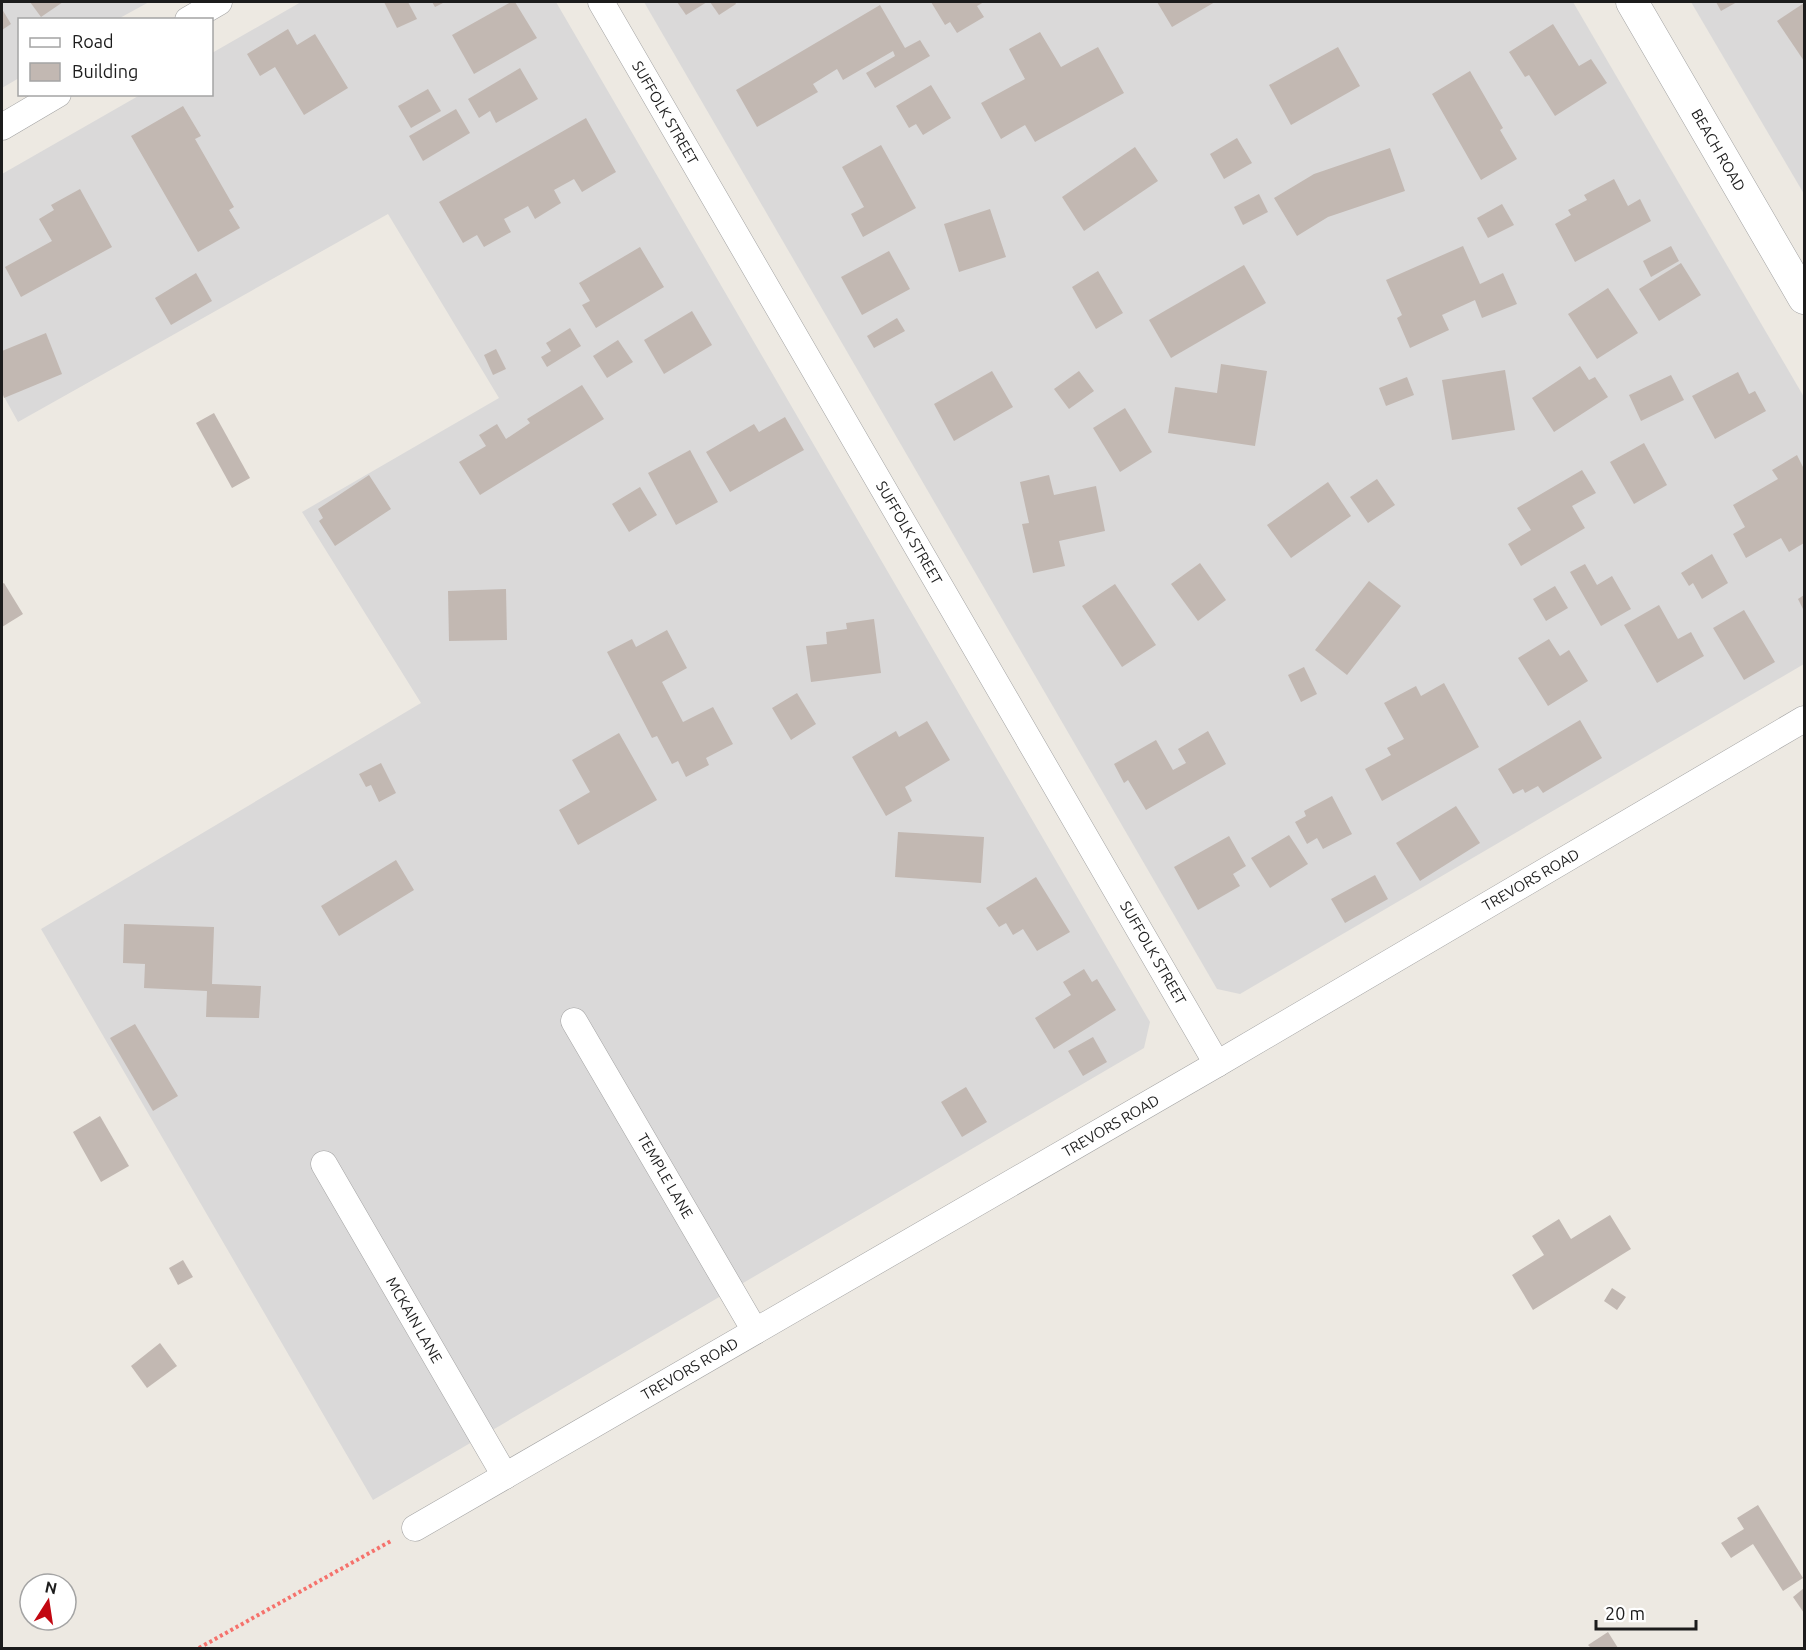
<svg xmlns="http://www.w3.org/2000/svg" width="1806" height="1650" font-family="Ubuntu,sans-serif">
	<rect width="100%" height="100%" fill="#ede9e2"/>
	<!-- residential -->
	<g fill="#dad9d9">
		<path d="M2,2h147l-31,17 -98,1 -1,58 -17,10z"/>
		<path d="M301,2h255l594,1020 -6,26 -771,452 -332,-571 380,-226 -119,-191 197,-114 -111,-184 -370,208 -16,-29v-219l138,-79 72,-1v-41z"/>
		<path d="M644,2h929l231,395v267l-564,330 -23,-5z"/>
		<path d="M1691,2h113v192z"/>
	</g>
	<!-- building -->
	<g fill="#c2b8b2">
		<path d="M30,2h33l-22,15z"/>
		<path d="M384,2h24l9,17 -20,9z"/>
		<path d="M432,2h13l-10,5z"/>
		<path d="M511,2h4l22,36 -63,36 -22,-39z"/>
		<path d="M677,2h30l-21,13z"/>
		<path d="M710,2h25l1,2 -17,11z"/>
		<path d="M931,2h53l-7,4 7,11 -27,16 -7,-11 -5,3z"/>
		<path d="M1157,2h58l-43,25z"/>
		<path d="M1716,2h21l-16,9z"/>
		<path d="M1804,3v58l-27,-40z"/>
		<path d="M880,5l25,43 15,-8 10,16 -55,32 -9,-15 29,-17 -2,-5 -50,29 -6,-11 -24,15 5,8 -61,35 -21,-37z"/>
		<path d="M2,9l9,15 -9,6z"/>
		<path d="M1553,24l26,42 12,-7 16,24 -52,33 -26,-41 -4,2 -16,-25z"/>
		<path d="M288,29l9,16 18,-11 33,54 -44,27 -29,-48 -15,9 -13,-22z"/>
		<path d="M1040,32l21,35 37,-20 26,46 -89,49 -10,-17 -24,14 -20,-36 44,-24 -16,-30z"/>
		<path d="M1338,47l22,39 -69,39 -22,-40z"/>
		<path d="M520,68l18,31 -42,24 -6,-12 -11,7 -11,-19z"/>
		<path d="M1470,71l33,57 -3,2 17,29 -36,21 -49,-86z"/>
		<path d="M931,85l20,33 -28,17 -7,-11 -7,4 -13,-22z"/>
		<path d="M428,89l13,22 -30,17 -13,-22z"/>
		<path d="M183,106l18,30 -6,3 39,68 -5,3 11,18 -42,24 -67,-116z"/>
		<path d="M456,109l14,24 -47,28 -14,-25z"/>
		<path d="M586,118l30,54 -34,20 -8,-13 -20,11 7,13 -26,16 -7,-13 -24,13 7,13 -27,15 -7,-12 -14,8 -24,-41z"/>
		<path d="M1237,138l15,25 -28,16 -14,-25z"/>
		<path d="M881,145l35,63 -53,29 -12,-23 13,-7 -22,-40z"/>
		<path d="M1135,147l23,34 -74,50 -22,-34z"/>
		<path d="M1390,148l15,43 -77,26 -31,19 -23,-38 40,-24z"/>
		<path d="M1614,179l14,27 12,-7 11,22 -76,41 -20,-38 16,-9 -3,-5 19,-10 -3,-5z"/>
		<path d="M80,189l32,58 -91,50 -16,-30 47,-26 -13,-22 15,-9 -3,-5z"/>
		<path d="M1259,194l9,18 -25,13 -9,-18z"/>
		<path d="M1502,204l12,21 -26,13 -11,-20z"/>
		<path d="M990,209l16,48 -47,15 -15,-48z"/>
		<path d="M1463,246l17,38 23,-11 14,31 -35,14 -7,-18 -33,15 7,15 -39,18 -13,-30 5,-3 -16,-35z"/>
		<path d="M1671,246l8,15 -28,16 -8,-16z"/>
		<path d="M640,247l24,40 -68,41 -14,-23 8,-4 -11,-18z"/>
		<path d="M889,251l21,38 -48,26 -21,-38z"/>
		<path d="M1681,263l20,32 -42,26 -20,-32z"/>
		<path d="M1244,265l22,38 -95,55 -22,-38z"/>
		<path d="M1098,271l25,42 -27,16 -24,-42z"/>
		<path d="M196,273l16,28 -41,24 -16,-27z"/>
		<path d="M1608,288l30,45 -41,26 -29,-45z"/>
		<path d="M692,311l20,34 -48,29 -20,-34z"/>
		<path d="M897,318l8,13 -31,17 -7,-12z"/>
		<path d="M570,328l11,18 -34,21 -6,-10 10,-6 -5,-8z"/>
		<path d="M46,333l16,41 -58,24 -2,-7v-40z"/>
		<path d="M618,340l15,22 -26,16 -14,-22z"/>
		<path d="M496,349l10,20 -13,6 -9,-20z"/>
		<path d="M1221,364l46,7 -12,75 -87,-13 7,-46 42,6z"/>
		<path d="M1580,366l9,14 6,-3 13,20 -54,35 -22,-34z"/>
		<path d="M1505,370l10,60 -63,10 -10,-60z"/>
		<path d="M992,371l21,36 -59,34 -20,-37z"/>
		<path d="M1079,371l15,20 -25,18 -15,-20z"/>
		<path d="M1738,372l11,22 6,-3 11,20 -51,28 -23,-43z"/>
		<path d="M1671,375l13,25 -43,21 -12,-26z"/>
		<path d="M1407,377l7,18 -28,11 -7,-18z"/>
		<path d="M582,385l22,34 -124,76 -21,-33 27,-16 -7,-11 18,-11 9,15 24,-16 -3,-4z"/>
		<path d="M1125,408l27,44 -32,20 -27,-44z"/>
		<path d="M214,413l36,65 -18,10 -36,-65z"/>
		<path d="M785,417l19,33 -74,42 -24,-40 48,-28 5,8z"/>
		<path d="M1644,443l23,42 -33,19 -24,-42z"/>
		<path d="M690,450l28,52 -42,23 -28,-52z"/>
		<path d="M1797,455l7,14v74l-15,9 -8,-14 -35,20 -13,-24 12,-7 -12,-22 45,-26 -6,-9z"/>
		<path d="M1582,470l14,23 -24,13 13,22 -64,38 -13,-22 23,-14 -14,-22z"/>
		<path d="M369,475l22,34 -56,37 -16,-25 4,-3 -5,-9z"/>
		<path d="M1049,475l5,20 42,-9 9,45 -46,10 6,25 -32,7 -11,-49 7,-1 -9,-41z"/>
		<path d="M1377,479l18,26 -27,18 -18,-26z"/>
		<path d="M1328,482l23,34 -60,42 -24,-33z"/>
		<path d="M640,487l17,28 -28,17 -17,-28z"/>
		<path d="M1712,554l16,29 -26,16 -9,-16 -4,3 -8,-13z"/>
		<path d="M1200,563l26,37 -28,21 -27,-37z"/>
		<path d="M1585,564l12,21 15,-9 19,33 -30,17 -31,-54z"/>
		<path d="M1369,581l32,25 -54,69 -32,-25z"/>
		<path d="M4,583l19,31 -21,13v-43z"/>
		<path d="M1115,584l41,61 -34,22 -40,-61z"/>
		<path d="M1555,586l13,22 -22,13 -13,-22z"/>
		<path d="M506,589l1,51 -58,1 -1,-50z"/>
		<path d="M1804,595v16l-6,-12z"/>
		<path d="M1659,605l19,34 13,-7 13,24 -47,27 -33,-58z"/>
		<path d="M1744,610l31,52 -31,18 -31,-52z"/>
		<path d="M874,619l7,54 -70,9 -5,-36 21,-2 -1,-12 21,-3 -1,-6z"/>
		<path d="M667,630l20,38 -25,14 21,40 30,-15 20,37 -27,14 3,7 -23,12 -8,-16 -6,3 -15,-28 -5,2 -45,-86 25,-13 4,8z"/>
		<path d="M1549,639l11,17 9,-6 19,31 -40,25 -30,-48z"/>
		<path d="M1304,667l13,27 -16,8 -13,-27z"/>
		<path d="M1444,683l35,64 -97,54 -17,-32 26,-14 -4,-7 17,-9 -20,-36 32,-17 5,10z"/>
		<path d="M797,693l19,31 -25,16 -19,-32z"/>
		<path d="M1580,720l22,38 -59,35 -5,-7 -13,7 -2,-4 -10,5 -15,-25z"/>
		<path d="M927,721l23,39 -45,27 7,14 -26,15 -34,-59 44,-26 3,6z"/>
		<path d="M1208,731l18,33 -80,46 -18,-30 -4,3 -10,-19 42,-24 17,30 13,-7 -8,-14z"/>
		<path d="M619,733l38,67 -79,45 -19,-35 31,-18 -18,-32z"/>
		<path d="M381,763l15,30 -17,9 -8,-17 -5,2 -7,-13z"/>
		<path d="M1332,796l20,38 -29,15 -6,-11 -10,6 -12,-22 11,-6 -2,-5z"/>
		<path d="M1456,806l24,37 -60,38 -24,-38z"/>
		<path d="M898,832l86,5 -3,46 -86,-6z"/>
		<path d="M1289,835l19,29 -38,24 -19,-30z"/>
		<path d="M1229,836l17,30 -13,8 7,12 -42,24 -24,-43z"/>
		<path d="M396,860l18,30 -75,46 -18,-30z"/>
		<path d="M1375,875l13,24 -43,24 -14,-24z"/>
		<path d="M1036,877l34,55 -33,19 -14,-22 -10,6 -7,-12 -7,4 -13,-19z"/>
		<path d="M124,924l90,3 -2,57 49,2 -2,32 -53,-1 1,-26 -63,-3 1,-24 -22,-1z"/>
		<path d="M1084,969l8,13 5,-3 19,31 -62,39 -19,-31 36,-23 -8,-13z"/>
		<path d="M135,1024l43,72 -25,15 -43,-73z"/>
		<path d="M1093,1037l14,25 -24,14 -15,-25z"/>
		<path d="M966,1087l21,35 -25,15 -21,-35z"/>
		<path d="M100,1116l29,50 -28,16 -28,-50z"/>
		<path d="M1610,1215l21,34 -98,61 -21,-35 32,-20 -12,-19 27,-17 12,20z"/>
		<path d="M183,1260l10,17 -15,8 -9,-17z"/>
		<path d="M1612,1288l14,9 -9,13 -13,-9z"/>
		<path d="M160,1343l17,23 -30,22 -16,-22z"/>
		<path d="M1758,1505l45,73 -20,13 -30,-47 -22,14 -10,-15 23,-14 -7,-11z"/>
		<path d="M1804,1588v25l-11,-16z"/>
		<path d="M1608,1632l10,16h-27l-3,-3z"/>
	</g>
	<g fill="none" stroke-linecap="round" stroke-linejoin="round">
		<defs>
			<g id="minor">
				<path d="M601,2l616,1062"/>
				<path d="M188,20l31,-18"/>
				<path d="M2,127l56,-33"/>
				<path d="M574,1021l181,310"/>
				<path d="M324,1164l181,312"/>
				<path d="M415,1528l802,-464 587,-345"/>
			</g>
			<path id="tertiary" d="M1632,2l172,296"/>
		</defs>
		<!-- minor casing -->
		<use href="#minor" stroke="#a3a3a3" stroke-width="27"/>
		<!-- tertiary casing -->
		<use href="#tertiary" stroke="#a3a3a3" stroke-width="33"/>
		<!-- path -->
		<path stroke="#f5726c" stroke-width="4" stroke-dasharray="3 3" stroke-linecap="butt" d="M199,1648l192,-107"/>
		<!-- minor -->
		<use href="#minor" stroke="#fff" stroke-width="26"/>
		<!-- tertiary -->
		<use href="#tertiary" stroke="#fff" stroke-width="32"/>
	</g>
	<g text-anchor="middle" stroke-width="4.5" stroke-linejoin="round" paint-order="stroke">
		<!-- street labels -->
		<g font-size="15" fill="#1c1c1c" stroke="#fff">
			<text transform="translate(665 113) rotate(60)" y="5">SUFFOLK STREET</text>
			<text transform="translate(1718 150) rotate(60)" y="5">BEACH ROAD</text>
			<text transform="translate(909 533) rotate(60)" y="5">SUFFOLK STREET</text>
			<text transform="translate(1531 880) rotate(-30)" y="5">TREVORS ROAD</text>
			<text transform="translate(1153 953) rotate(60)" y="5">SUFFOLK STREET</text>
			<text transform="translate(1111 1126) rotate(-30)" y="5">TREVORS ROAD</text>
			<text transform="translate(665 1176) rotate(60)" y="5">TEMPLE LANE</text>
			<text transform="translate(414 1320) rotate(60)" y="5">MCKAIN LANE</text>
			<text transform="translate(690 1369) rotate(-30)" y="5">TREVORS ROAD</text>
		</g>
	</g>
	<!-- border -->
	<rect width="1806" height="1650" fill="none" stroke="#1c1c1c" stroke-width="6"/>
	<!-- legend -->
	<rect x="18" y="18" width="195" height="78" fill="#ffffff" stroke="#a4a4a4" stroke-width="1.5"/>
	<rect x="30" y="38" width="30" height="9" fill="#ffffff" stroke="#a4a4a4" stroke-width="1.5"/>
	<text x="72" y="48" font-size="18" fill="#1c1c1c">Road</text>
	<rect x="30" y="63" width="30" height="18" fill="#c2b8b2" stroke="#a4a4a4" stroke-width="1.5"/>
	<text x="72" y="78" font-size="18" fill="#1c1c1c">Building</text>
	<!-- north arrow -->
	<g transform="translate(48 1602) rotate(12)"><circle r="28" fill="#ffffff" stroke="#a4a4a4" stroke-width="1.5"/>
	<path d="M0-4.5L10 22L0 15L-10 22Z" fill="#c20711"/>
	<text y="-9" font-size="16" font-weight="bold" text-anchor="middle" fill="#1c1c1c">N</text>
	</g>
	<!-- scale -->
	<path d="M1596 1620v9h100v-9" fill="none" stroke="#1c1c1c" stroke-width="3"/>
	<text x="1605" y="1620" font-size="18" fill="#1c1c1c" stroke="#ffffff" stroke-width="4.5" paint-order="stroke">20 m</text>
</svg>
